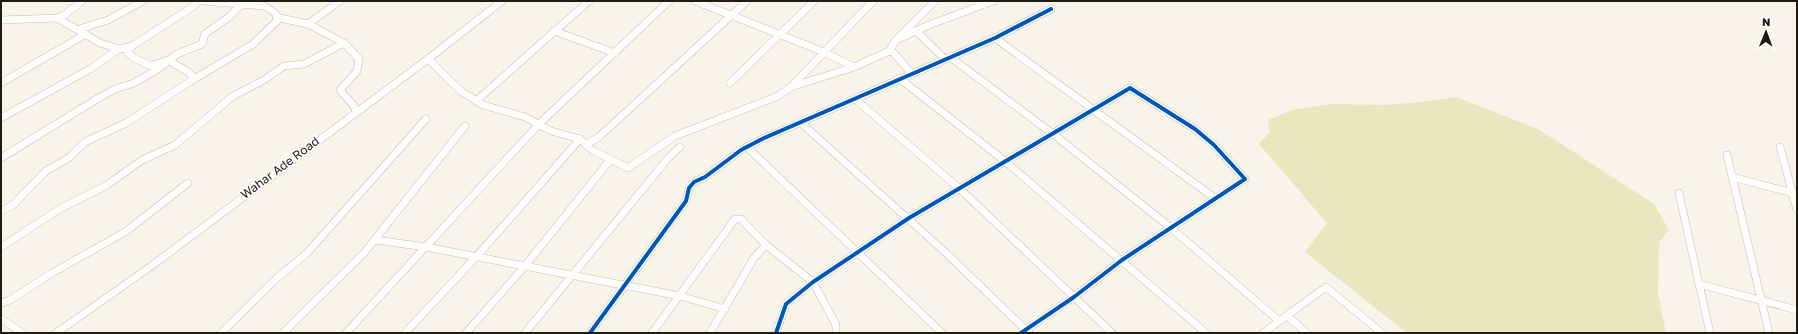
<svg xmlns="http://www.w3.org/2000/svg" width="1798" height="334" font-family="'Golos Text',sans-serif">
	<rect width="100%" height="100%" fill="#f8f4e9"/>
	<!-- green -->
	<path fill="#e7e7c0" d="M1456,97l82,32 116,75 15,26 -10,12 -1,52 8,39h-259l-102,-81 22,-29 -68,-79 11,-12 -2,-12 24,-10 39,-6 53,1 38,-3z"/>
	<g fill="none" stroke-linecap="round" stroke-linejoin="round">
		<defs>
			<g id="minor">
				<path d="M202,1l63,5 11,8v3l32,7 36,19 15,16 -2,12 -17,19 14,16 2,6"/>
				<path d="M695,1l129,51 30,15 35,-16 7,-11"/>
				<path d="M935,1l-39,39 33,-15 56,-21"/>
				<path d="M978,1l7,3 9,-3"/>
				<path d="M57,18l43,25 19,6 13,-3 -5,6 7,6 17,8 17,-6 22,13 4,6"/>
				<path d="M1,20l56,-2 9,-4 16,-13"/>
				<path d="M308,24l32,-23"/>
				<path d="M79,29l29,-9 35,-19"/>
				<path d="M554,31l61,22"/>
				<path d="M916,31l29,28"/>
				<path d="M995,38l221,161"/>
				<path d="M132,46l62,-40 4,-5"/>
				<path d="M889,51l4,1 18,21"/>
				<path d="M950,57l103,77 117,93 109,94"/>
				<path d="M428,59l34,33 21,13 42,12 26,14 29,8 12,11 36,18 47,-32 103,-40 13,-9 82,-86"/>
				<path d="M899,78l107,84 200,171"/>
				<path d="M1,83l85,-49"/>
				<path d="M730,83l84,-82"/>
				<path d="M791,87l63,-20"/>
				<path d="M855,99l105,90 152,144"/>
				<path d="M476,101l113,-100"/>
				<path d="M1,118l89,-49 29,-20"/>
				<path d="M800,122l145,130 84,81"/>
				<path d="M586,145l14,-9 147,-135"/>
				<path d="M747,147l195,186"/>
				<path d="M1780,147l17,63"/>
				<path d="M1727,155l42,178"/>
				<path d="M1,158l96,-59 18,-10 19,-6 24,-14 19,-15 25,-10 3,-10 24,-17 12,-12"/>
				<path d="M1732,177l65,17"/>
				<path d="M1679,193l20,91"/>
				<path d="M1,211l12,-6 33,-34 24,-14 15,-15 41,-19 68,-44 59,-35 26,-25"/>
				<path d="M375,240l51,7 254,49 45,13"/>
				<path d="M1,247l60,-39 46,-23 35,-25 33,-15 58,-49 31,-16 20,-14 20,-2 40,-21"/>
				<path d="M1,303l9,-3 42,-27 73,-41 63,-49"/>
				<path d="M1287,316l20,17"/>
				<path d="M1,319l22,14"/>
				<path d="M56,333l94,-66 278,-208 74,-58"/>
				<path d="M221,333l55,-54 31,-26 119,-134"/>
				<path d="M283,333l81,-80 101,-127"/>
				<path d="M346,333l194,-210 129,-122"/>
				<path d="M405,333l71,-76 104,-118"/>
				<path d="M466,333l59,-67 85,-106"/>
				<path d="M525,333l144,-176 11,-10"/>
				<path d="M590,333l96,-132 3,-13 5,-6 11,-5 36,-27 21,-11 233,-101 56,-29"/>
				<path d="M652,333l83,-114h6l25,26 47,37 23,43v8"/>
				<path d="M710,333l44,-75 12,-13"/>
				<path d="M776,333l10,-29 27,-22 96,-64 221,-130 65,41 19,16 31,34 -123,81 -48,37 -53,36"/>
				<path d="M1263,333l63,-46 56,46"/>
				<path d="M1710,333l-11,-49 98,26"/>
			</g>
		</defs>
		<!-- minor casing -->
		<use href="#minor" stroke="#c3bfb6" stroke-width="8"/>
		<!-- minor -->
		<use href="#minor" stroke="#fefdfc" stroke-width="7"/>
		<defs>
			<g id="cycleway">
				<path d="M590,333l96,-132 3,-13 5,-6 11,-5 36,-27 21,-11 233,-101 56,-29"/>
				<path d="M776,333l10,-29 27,-22 96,-64 221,-130 65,41 19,16 31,34 -123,81 -48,37 -53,36"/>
			</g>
		</defs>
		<!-- cycleway casing -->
		<use href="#cycleway" stroke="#fff" stroke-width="6"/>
		<!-- cycleway -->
		<use href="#cycleway" stroke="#0057b8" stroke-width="4"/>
	</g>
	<g text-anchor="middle" stroke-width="3" stroke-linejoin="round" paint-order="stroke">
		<!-- street labels -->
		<g font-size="12" fill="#1e1b12" stroke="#fff">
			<text transform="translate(280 168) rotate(-37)" y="4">Wahar Ade Road</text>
		</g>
	</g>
	<!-- border -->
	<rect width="1798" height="334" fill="none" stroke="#1e1b12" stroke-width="4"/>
	<!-- north arrow -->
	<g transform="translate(1766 32) rotate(1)" stroke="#ffffff" stroke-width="3" paint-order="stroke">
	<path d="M0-3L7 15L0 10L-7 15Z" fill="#1e1b12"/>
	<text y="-6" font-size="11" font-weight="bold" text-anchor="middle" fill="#1e1b12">N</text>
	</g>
</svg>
